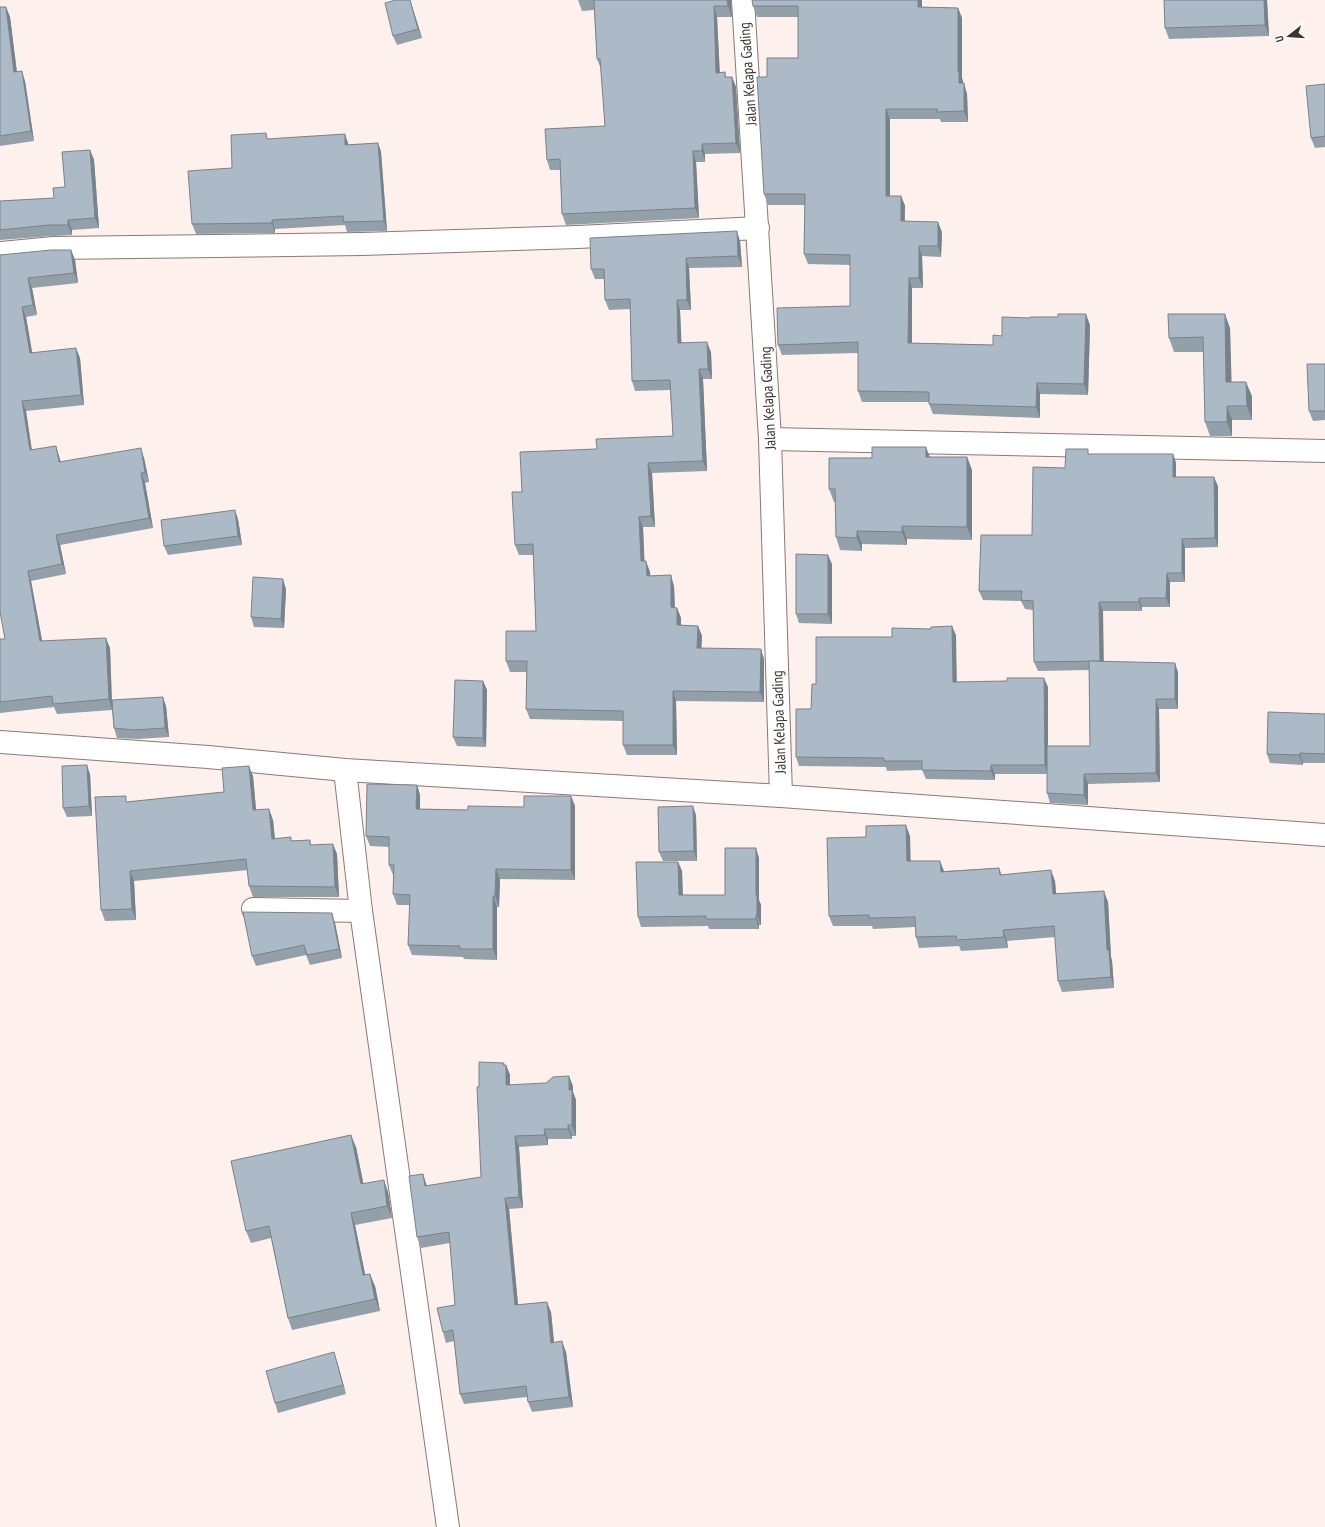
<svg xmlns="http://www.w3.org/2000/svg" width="1325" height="1527" font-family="'PT Sans Narrow',sans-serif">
	<rect width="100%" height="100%" fill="#fdf0ed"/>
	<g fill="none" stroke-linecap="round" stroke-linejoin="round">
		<defs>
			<g id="minor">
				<path d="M743,0l27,439 11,357"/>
				<path d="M0,253l54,-5 308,-4 216,-7 180,-9"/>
				<path d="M770,439l555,12"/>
				<path d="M0,742l208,15 137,13 436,26 544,39"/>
				<path d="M345,770l16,141 87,616"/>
				<path d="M253,909l108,2"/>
			</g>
		</defs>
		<!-- minor casing -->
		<use href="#minor" stroke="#8c7975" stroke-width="24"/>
		<!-- minor -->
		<use href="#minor" stroke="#fff" stroke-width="22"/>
	</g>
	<!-- wall -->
	<g fill="#93a0aa">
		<path d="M410,0l12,38 -25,7 -4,-9z"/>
		<path d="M578,0h153l1,17h-15l3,56 5,-1 1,5h6l4,10 4,66 -35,1v8h-9l3,56 -133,7 -4,-11 -2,-44h-10l-3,-10 58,-34 -4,-57 -4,-10 -3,-49 -12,1z"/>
		<path d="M752,0h170v7l36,1 4,10v60l1,5 4,11 1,28h-27l-1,-3h-50v77h11l4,10v15l37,11 -1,25 -19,-1 1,32h-11v55l81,2 9,-9 88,-11 -2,70 -48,-1v24l-107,-4 -4,-10v-2h-67l-4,-11v-38l-76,2 -4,-10 72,-39v-41l-42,-1 -4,-10 1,-49h-37l-4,-11 3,-117 31,-19v-41h-41l-4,-11z"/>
		<path d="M1164,0h103l2,36 -100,3 -4,-11z"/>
		<path d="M0,7h6l4,10 7,55 8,9 9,60 -34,5z"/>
		<path d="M1325,84v63l-10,1 -4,-10z"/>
		<path d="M269,139l79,4v2l30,-2 3,9 6,79 -40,1 -2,-7 -70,4v4l-79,1 -4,-10 40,-56z"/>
		<path d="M90,150l4,10 5,68 -27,2v5l-19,1 -53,4v-39l54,-3 11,-11z"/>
		<path d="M740,241l2,26 -53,1 2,42h-11l1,32 30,10 1,27h-9l4,92 -55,2 3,54h-12l1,34 6,11v4l24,10 1,22h2l4,10v7l17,1 4,10 -1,12 63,11v43l-88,-1 1,54h-50l-4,-10v-24l-93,-2 -4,-10 1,-37h-17l-4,-11 30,-30 -3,-76h-14l-4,-10 7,-53 75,-43 76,-13 -3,-46 -35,1 -3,-10 -2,-72 -21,1 -4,-10 -1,-21h-9l-4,-10z"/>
		<path d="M71,250l4,10 3,23 -46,5 5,27 -11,2 6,36 48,5 4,47 -58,6 6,39 27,6 2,6 83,-4 5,24 -4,1 8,45 -93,17 6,29 -35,7 11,60 68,7 2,52 54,6 3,31 -31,2 -21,-1 -3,-10 -2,-18 -55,4 -3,-7 -54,6v-74h5l-5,-384z"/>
		<path d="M1230,328l1,54 21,14v24h-20v16h-22l-5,-14 -1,-70h-30l-5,-14z"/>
		<path d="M1325,364v56l-12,1 -4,-10z"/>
		<path d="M1090,454h83l3,9v14l42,9v61l-33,1v34h-15v25h-28v4h-39v51l75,10v37h-19l1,73 -72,2v21l-38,-2 -3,-10v-19h-52v6l-69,-1 -4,-9 -35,1 -1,-4 -87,-1 -3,-9 15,-48 81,-72 64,-2v47l92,5v59h42l-1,-76 -51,1 -4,-9 -1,-52 -8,-1 -4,-8 -38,-1 -4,-9 53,-56 33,-67z"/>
		<path d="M930,457h37l5,13v70l-65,-1v6l-45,-1v7l-22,-1 -4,-13 -1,-35h-1l-5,-13 43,-31z"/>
		<path d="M238,519l4,26 -74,10 -4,-9z"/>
		<path d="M832,564v60l-33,-1 -3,-9z"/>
		<path d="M286,589l-2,39 -30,-1 -3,-10z"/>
		<path d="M483,681l4,9 -1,57 -29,-1 -4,-9z"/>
		<path d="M1325,714v49h-22v2l-33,-2 -3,-9z"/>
		<path d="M90,774l2,42 -25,1 -4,-9z"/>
		<path d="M253,776l3,34 17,10 2,19 17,2 18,-1 1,5 26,9 2,43h-86l-4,-11 -1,-16 -114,11 2,39 -31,1 -4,-11 27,-108 96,-10z"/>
		<path d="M417,785l3,10v14l48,1 56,-3 47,-11 4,10v74l-75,-1 -1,28h-2v53l-33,-1 -1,-2 -51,-2 -4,-10 2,-40h-13l-4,-11v-19l-4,-10v-18l-19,-1 -4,-10z"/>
		<path d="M696,815l1,46h-34l-4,-9z"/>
		<path d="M910,836v25l34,10 55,-3 3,7 53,6 1,12 52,9 3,55 1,4 2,27 -52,4 -4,-11 -3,-44 -48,4 1,7 -47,3 -2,-5 -40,2 -3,-11 -1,-10 -42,2 -1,-3h-39l-4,-10 37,-79z"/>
		<path d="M759,858v42l2,5v20h-2v4h-50l-1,-3 -67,1 -3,-10 40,-55 4,9 1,24h42z"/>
		<path d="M335,923l7,35 -32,7 -4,-10 -50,11 -4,-10z"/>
		<path d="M504,1065h2l4,10v10l63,1v6l3,8v36h-4v3h-24v6l-29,2 4,61 -14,1 9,96 33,7 3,30 12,10 7,55 -41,5 -4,-10 -1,-5 -63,7 -4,-10 -6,-53 -8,2 -3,-11 12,-27 -5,-62 -29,5 -4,-11 6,-63 4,12 54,-9z"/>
		<path d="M356,1147l7,37 25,8 4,26 -37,7 10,50 10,11 5,25 -88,19 -4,-12 -17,-80 -20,5 -5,-12z"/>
		<path d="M337,1362l9,32 -68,19 -3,-10z"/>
	</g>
	<!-- shaded-wall -->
	<g fill="#78828b">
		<path d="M410,0l2,6 10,32 -4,-9z"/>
		<path d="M727,0h4l1,17 -4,-11z"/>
		<path d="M918,0h4v18l-4,-11z"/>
		<path d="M1264,0h3l2,36 -4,-11z"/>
		<path d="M714,6l3,11 3,66 -4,-10z"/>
		<path d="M6,7l4,10 8,65 -4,-10z"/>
		<path d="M958,8l4,10v60l1,3v13l-4,-11 -1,-12z"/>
		<path d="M22,71l3,10 9,60 -3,-10z"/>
		<path d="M732,77l4,10 4,66 -4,-10z"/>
		<path d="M964,83l3,11 1,28 -4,-11z"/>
		<path d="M886,109l4,10v87l-4,-10z"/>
		<path d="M345,134l3,9 1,11 -4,-9z"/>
		<path d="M378,143l3,9 6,79 -3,-10z"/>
		<path d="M702,144l3,10v8l-3,-11z"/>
		<path d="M90,150l4,10 5,68 -4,-10z"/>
		<path d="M693,151l3,11 3,56 -4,-10z"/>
		<path d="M901,196l4,10 -1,25 -3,-10z"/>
		<path d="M68,220l4,10v5l-4,-10z"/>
		<path d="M272,220l3,9v4l-3,-10z"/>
		<path d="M938,222l4,10 -1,25 -3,-11z"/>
		<path d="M737,231l3,10 2,26 -4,-11z"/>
		<path d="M919,246l3,10 1,32 -4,-10z"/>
		<path d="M71,250l4,10 3,23 -4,-10z"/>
		<path d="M686,258l3,10 2,42 -4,-10z"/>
		<path d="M28,278l4,10 5,27 -4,-10z"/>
		<path d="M909,278l3,10v65l-4,-10z"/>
		<path d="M677,300l3,10 2,43 -4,-10z"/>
		<path d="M22,307l4,10 8,46 -4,-10z"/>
		<path d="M1086,314l4,11 -2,70 -4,-11z"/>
		<path d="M1225,314l5,14 2,68 -6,-14z"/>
		<path d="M707,342l4,10 1,27 -4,-10z"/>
		<path d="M76,348l4,10 4,47 -3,-10z"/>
		<path d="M699,369l4,10 4,92 -4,-10z"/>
		<path d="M1246,382l6,14v24l-5,-14z"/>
		<path d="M1037,383l3,11v24l-4,-11z"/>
		<path d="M22,401l4,10 7,49 -3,-10z"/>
		<path d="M1227,406l5,14v16l-5,-14z"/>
		<path d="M56,446l3,10 3,17 -3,-11z"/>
		<path d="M926,447l5,13 -5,-3z"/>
		<path d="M141,448l3,10 5,24 -4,-10z"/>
		<path d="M1173,454l3,9v23l-3,-9z"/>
		<path d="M967,457l5,13v70l-5,-13z"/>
		<path d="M648,463l4,10 3,54 -4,-11z"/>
		<path d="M141,473l4,10 8,45 -4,-10z"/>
		<path d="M1214,477l4,9v61l-3,-9z"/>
		<path d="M235,510l3,9 4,26 -4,-9z"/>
		<path d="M639,517l4,10 2,45 -4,-11z"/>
		<path d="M902,526l5,13v6l-5,-13z"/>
		<path d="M857,531l5,13v7l-5,-13z"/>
		<path d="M56,535l4,10 6,29 -4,-10z"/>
		<path d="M1182,539l3,9v34l-3,-9z"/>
		<path d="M828,555l4,9v60l-4,-10z"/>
		<path d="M646,561l4,11 1,14 -4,-10z"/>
		<path d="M28,571l3,10 13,70 -4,-10z"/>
		<path d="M1167,573l3,9v25l-4,-9z"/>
		<path d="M671,575l3,11 1,32 -4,-11z"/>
		<path d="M283,579l3,10 -2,39 -3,-9z"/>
		<path d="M1139,598l3,9v4l-3,-9z"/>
		<path d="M1099,602l4,9 1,59 -4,-9z"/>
		<path d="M677,608l4,10v17l-4,-10z"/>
		<path d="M698,626l4,10 -1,22 -4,-10z"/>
		<path d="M952,626l4,9 1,56 -4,-9z"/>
		<path d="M106,638l4,10 2,62 -3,-11z"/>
		<path d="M761,649l3,10v43l-4,-10z"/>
		<path d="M1175,663l3,9v37l-3,-10z"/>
		<path d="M1044,678l4,9v87l-3,-9z"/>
		<path d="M483,681l4,9 -1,57 -3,-9z"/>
		<path d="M673,691l3,10 1,54 -4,-10z"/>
		<path d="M163,697l3,9 3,31 -4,-9z"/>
		<path d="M1156,699l3,10 1,73 -4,-9z"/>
		<path d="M1300,753l3,10v2l-4,-10z"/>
		<path d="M87,765l3,9 2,42 -3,-10z"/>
		<path d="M991,765l4,9v6l-4,-9z"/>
		<path d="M249,766l4,10 4,45 -4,-11z"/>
		<path d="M1084,774l4,10v21l-4,-10z"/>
		<path d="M417,785l3,10v24l-4,-10z"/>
		<path d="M571,796l4,10v74l-4,-10z"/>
		<path d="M693,806l3,9 1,46 -3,-10z"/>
		<path d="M269,809l4,11 3,30 -4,-11z"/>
		<path d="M906,825l4,11 1,36 -4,-11z"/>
		<path d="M333,844l4,10 2,43 -4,-10z"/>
		<path d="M756,848l3,10v42l2,5v20l-4,-10 -1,-20z"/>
		<path d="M940,861l4,10 -3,1z"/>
		<path d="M678,862l4,9 1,34 -4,-10z"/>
		<path d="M496,869l4,10 -1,28 -4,-11z"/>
		<path d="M1051,870l4,11 2,23 -4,-10z"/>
		<path d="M130,871l4,10 2,39 -4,-11z"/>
		<path d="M1104,891l4,11 3,55 1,4 2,27 -3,-11 -4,-27z"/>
		<path d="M493,896l4,11v53l-4,-11z"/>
		<path d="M332,913l3,10 7,35 -3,-9z"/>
		<path d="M756,915l3,10v4l-3,-10z"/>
		<path d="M1003,930l4,11 1,7 -4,-11z"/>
		<path d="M504,1063l2,7v-5l4,10v21l-4,-11z"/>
		<path d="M569,1076l4,10v6l3,8v36l-4,-11 -3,-35z"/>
		<path d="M568,1125l4,11v3l-4,-10z"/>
		<path d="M544,1129l4,10v6l-3,-10z"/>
		<path d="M351,1135l5,12 10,49 -5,-12z"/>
		<path d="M515,1136l4,11 4,61 -4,-11z"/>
		<path d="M423,1174l3,10 2,13 -3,-11z"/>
		<path d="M384,1180l4,12 4,26 -5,-12z"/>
		<path d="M505,1198l4,11 10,106 -4,-10z"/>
		<path d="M351,1213l4,12 13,63 -5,-13z"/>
		<path d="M370,1274l5,12 5,25 -5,-12z"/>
		<path d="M547,1302l4,10 4,41 -4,-10z"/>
		<path d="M562,1341l4,11 7,55 -4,-10z"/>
		<path d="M334,1352l3,10 9,32 -3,-9z"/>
	</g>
	<!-- building -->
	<g fill="#abbac6" stroke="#78828b">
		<path d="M396,0h14l8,29 -25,7 -8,-33z"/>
		<path d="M594,0h133l1,6h-14l2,67 9,-1v5h7l4,66 -34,1v7h-9l2,57 -133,6 -2,-55 -13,1 -2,-31 60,-3 -5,-67h-3z"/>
		<path d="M752,0h166v7l40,1v63h1v12h5v28l-27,1v-3h-51v87h15v25l37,1v24h-19v32h-10l-1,65 85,2v-10l9,1v-19l28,1v-1h28v-3h28l-2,70 -47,-1 -1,24 -107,-3v-12l-71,-1v-49l-80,3 -1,-37 73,-2v-51l-46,-1 1,-60h-41l-7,-117h10v-19h31v-52h-45z"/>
		<path d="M1164,0h100l1,25 -100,3z"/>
		<path d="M0,7h6l8,65 8,-1 9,60 -31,5z"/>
		<path d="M1325,84v52l-14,2 -5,-52z"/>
		<path d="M266,133l1,6 78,-5v11l33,-2 6,78 -40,1 -1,-6 -71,4v3l-80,1 -4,-53 44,-3 -1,-33z"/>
		<path d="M90,150l5,68 -27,2v5h-19l-49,5v-29l54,-3 -1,-10 12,-1 -3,-35z"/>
		<path d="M737,231l1,25 -52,2 1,42h-10l1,43 29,-1 1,27h-9l4,92 -55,2 3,53 -12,1 2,44h5l1,15 24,-1v32l6,1v17l21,1 -1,22 64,1 -1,43 -87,-1v54h-50v-34l-97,-2 1,-48h-21v-30h30l-3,-87 -18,1 -3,-53h10l-2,-40 77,-3 -1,-10 77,-3 -3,-56 -38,1 -2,-82 -25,1 -1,-31h-13l-1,-31z"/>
		<path d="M51,250h20l3,23 -46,5 5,27 -11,2 8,46 46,-5 5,47 -59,6 8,49 26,-4 3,16 82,-14 4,24 -4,1 8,45 -93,17 6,29 -34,7 12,70 66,-3 3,61 -56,5 -1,-8 -52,6v-63h5l-5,-27v-357z"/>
		<path d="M1168,314h57l1,68h20l1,24h-20v16h-22l-2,-85 -34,1z"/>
		<path d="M1307,364h18v47h-16z"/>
		<path d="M872,447h54v10h41v70l-65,-1v6l-45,-1v7l-21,-1 -1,-48h-6v-31h43z"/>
		<path d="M1066,449h22v5h85v23h41l1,61 -33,1v34h-15l-1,25h-27v4h-40l1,59 -66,1 -1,-61 -12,-1 1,-9h-43l2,-56h51l1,-68 32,1z"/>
		<path d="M235,510l3,26 -74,10 -3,-26z"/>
		<path d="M796,554l32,1v59h-32z"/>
		<path d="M253,577l30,2 -2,40 -30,-2z"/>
		<path d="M952,626l1,56 54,-1v-3h37l1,87h-54v6l-69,-1v-9h-38v-3l-88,-1v-48h15l1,-25h4v-47h76v-9l39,1v-2z"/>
		<path d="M1089,661l86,2v36h-19v74l-72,1v21l-37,-2v-47h43z"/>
		<path d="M455,680l28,1v57l-30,-1z"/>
		<path d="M163,697l2,31 -31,2 -20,-2 -2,-28z"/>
		<path d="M1268,712l57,2v40l-25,-1 -1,2 -32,-1z"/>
		<path d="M87,765l2,41 -26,2 -1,-42z"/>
		<path d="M249,766l4,44 16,-1 3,30 19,-2v4l19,-1v5l23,-1 2,43 -86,-1 -3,-27 -116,12 2,38 -31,1 -6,-113 31,-1v6l98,-10 -2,-24z"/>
		<path d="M367,784l50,1 -1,24 52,1v-4l56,1v-11h47v74l-75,-1 -1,27h-2v53h-33v-3l-52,-1 2,-50 -17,-1 1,-29h-5v-28l-23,-1z"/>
		<path d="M693,806l1,45 -35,1 -1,-45z"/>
		<path d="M906,825l1,36h33l1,11 58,-4 1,7 51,-5 2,24 51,-3 3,59h2l2,27 -53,4 -4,-55 -51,4 1,7 -47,3 -1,-4 -40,1 -1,-20 -46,1v-3l-40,1 -2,-78 39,-1v-11z"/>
		<path d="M725,848h31v47h1v20h-1v4h-50v-3l-68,1 -2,-55h42l1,33h46z"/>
		<path d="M243,912l89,1 7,36 -32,6 -3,-10 -52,11z"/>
		<path d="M479,1062l25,1 -1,2h3v20l40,-2 7,-6 16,-1v14h3v35h-4v4h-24l1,6 -30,1 4,61 -14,1 10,107 32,-3 4,41 11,-2 7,56 -41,5 -2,-16 -66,8 -7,-64 -10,2 -6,-24 18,-3 -6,-73 -32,5 -8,-61 14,-2 2,12 56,-9 -4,-90h2z"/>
		<path d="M351,1135l10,49 23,-4 3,26 -36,7 12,62 7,-1 5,25 -87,19 -19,-92 -23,5 -15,-70z"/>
		<path d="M334,1352l9,33 -68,18 -9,-32z"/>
	</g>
	<g text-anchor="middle" stroke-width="4" stroke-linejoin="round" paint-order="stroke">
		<!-- street labels -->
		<g font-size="15" fill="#3d3433" stroke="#fff">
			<text transform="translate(748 74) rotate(-94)" y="5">Jalan Kelapa Gading</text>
			<text transform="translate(768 398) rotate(-93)" y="5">Jalan Kelapa Gading</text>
			<text transform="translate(779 722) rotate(-92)" y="5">Jalan Kelapa Gading</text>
		</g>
	</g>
	<!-- north arrow -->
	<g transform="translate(1289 36) rotate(253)" stroke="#ffffff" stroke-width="3" paint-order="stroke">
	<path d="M0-3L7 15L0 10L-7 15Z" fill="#3d3433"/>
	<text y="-6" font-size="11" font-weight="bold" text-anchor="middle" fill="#3d3433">U</text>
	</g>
</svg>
